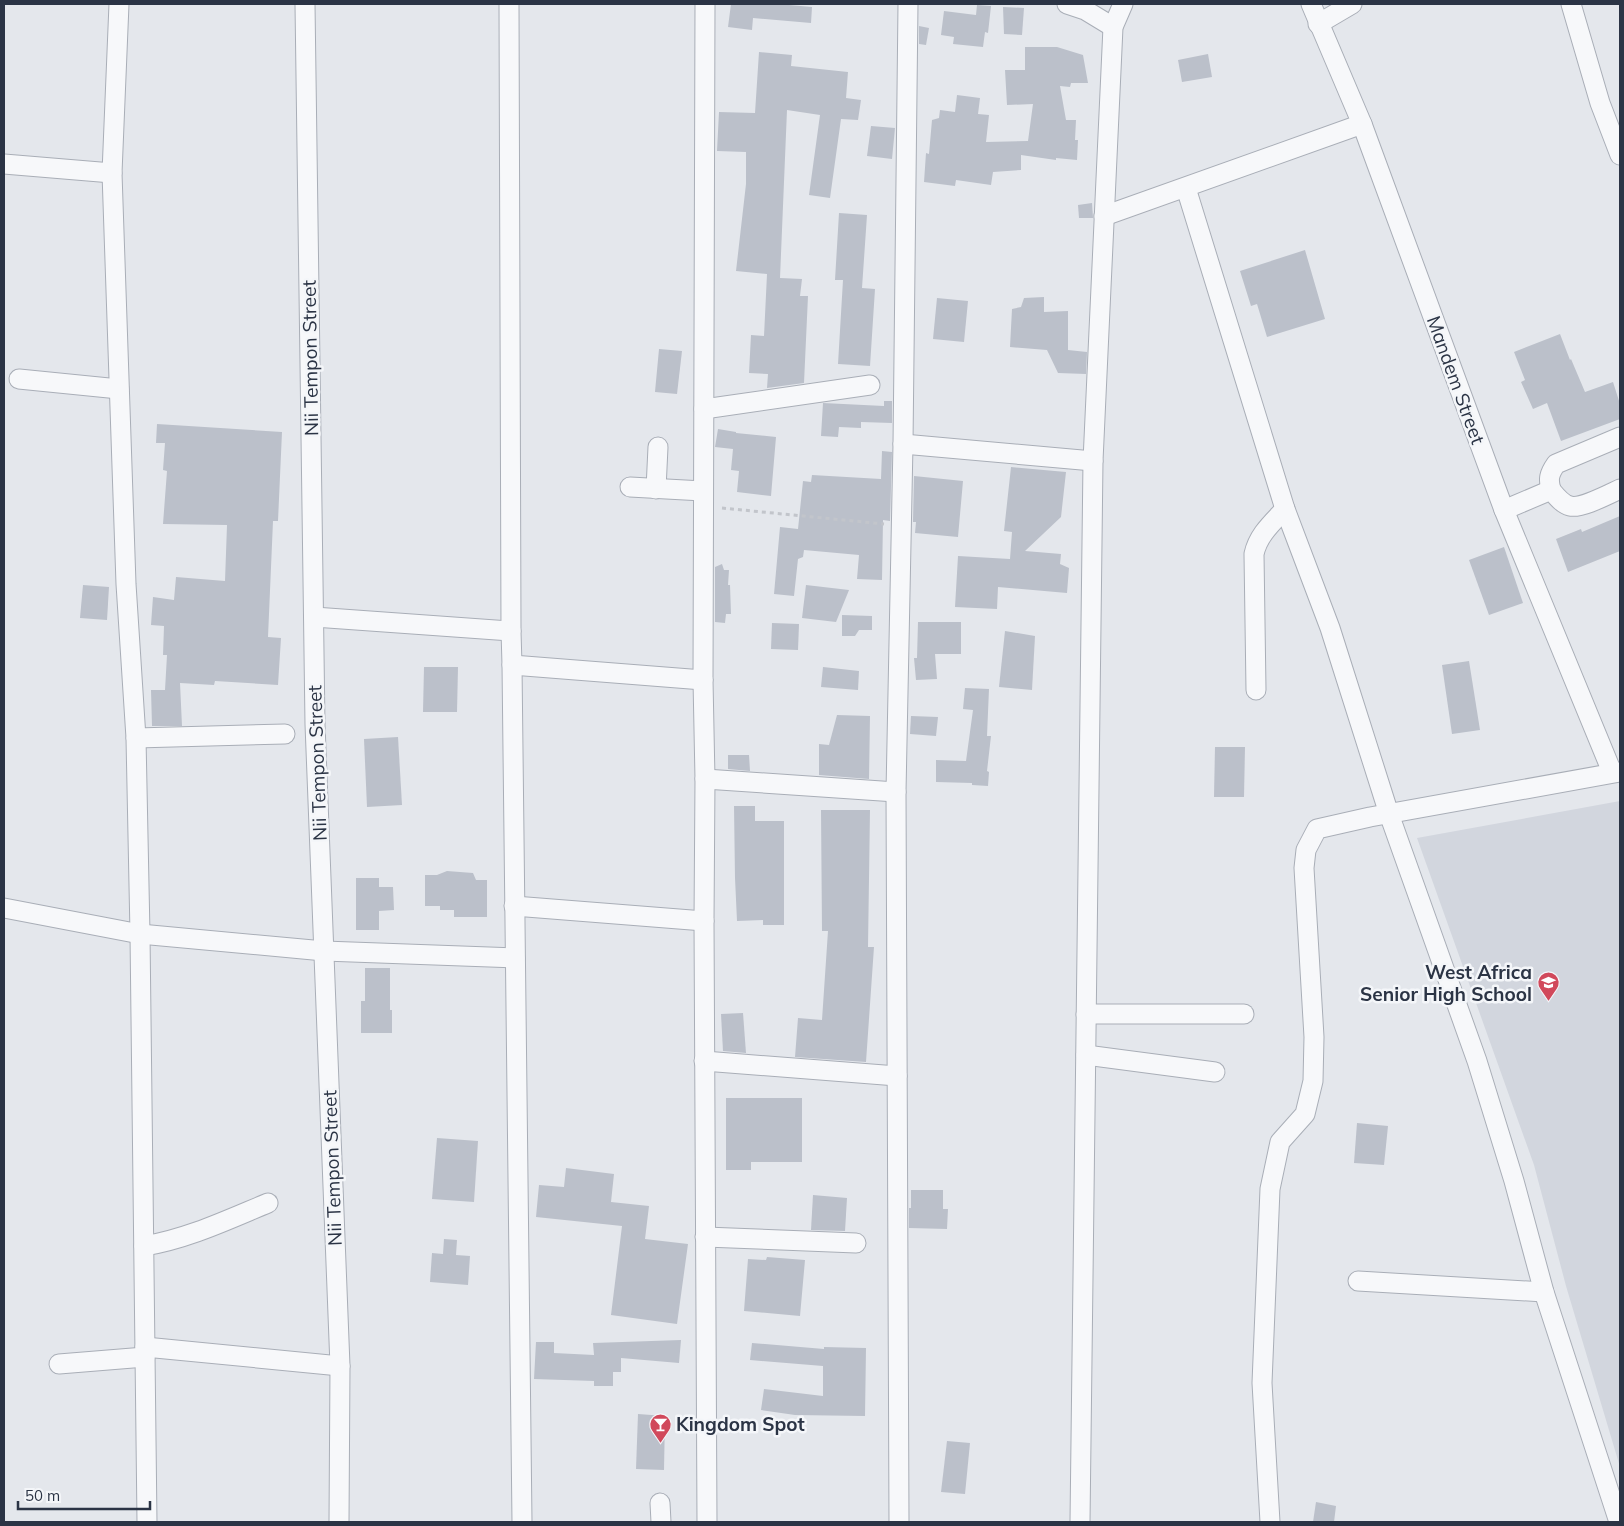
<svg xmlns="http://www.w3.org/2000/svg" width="1624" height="1526" font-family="Mulish,sans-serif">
	<rect width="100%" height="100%" fill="#e4e7ec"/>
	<!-- built -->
	<path fill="#d2d6de" d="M1620,801v666l-54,-181 -32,-121 -117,-327z"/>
	<!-- building -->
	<g fill="#bbc0ca">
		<path d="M731,4h58v1l23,2 -1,16 -58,-5 -1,12 -24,-3z"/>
		<path d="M977,5l14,1 -3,27 -3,-1 -2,15 -30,-3 1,-7 -13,-2 3,-24 32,4z"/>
		<path d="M1003,7l21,1 -2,27 -18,-1z"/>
		<path d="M919,26l10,2 -3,17 -7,-1z"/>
		<path d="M1025,47h32l26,8 5,28h-17l-1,4 -10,-1 6,34h10l-1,20h3l-1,20 -21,-2v2l-35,-5v15l-28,2 -2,13 -35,-5 -1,6 -31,-4 2,-29 3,1 3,-34 7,-2 1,-8 15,2 2,-17 23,3 -2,16 11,1 -3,27 42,-1 5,-37 -26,1 -2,-35h20z"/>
		<path d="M759,52l33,3 -1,11 57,6 -2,26 15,2 -3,20 -17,-1 -11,79 -21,-3 11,-80 -33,-5 -7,168 22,1 -2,17h8l-4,87 -37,5 1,-14 -19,-1 2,-38 13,1 3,-62 -31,-3 10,-87v-32l-29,-1 2,-39 36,1z"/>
		<path d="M1208,54l4,23 -30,5 -4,-22z"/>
		<path d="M871,126l24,2 -3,31 -25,-3z"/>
		<path d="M1092,203l1,15h-14l-1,-13z"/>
		<path d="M839,213l28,2 -5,73 13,1 -5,77 -32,-2 5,-84h-8z"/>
		<path d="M1305,250l20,69 -58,18 -10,-33 -6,2 -11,-35z"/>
		<path d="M1044,297v15l24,-1v39l19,2 -1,22 -28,-1 -11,-23 -37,-3 2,-38 9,-2 3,-9z"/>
		<path d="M937,298l31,3 -4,41 -31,-3z"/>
		<path d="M1560,334l10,26 1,-1 14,33 28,-10 7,22v15l-59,22 -14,-38 -14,6 -12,-27 4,-2 -11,-28z"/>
		<path d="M659,349l23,2 -5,43 -22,-2z"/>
		<path d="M884,401h8v22l-31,-1v6l-22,-1 -1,10 -17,-1 2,-33 61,3z"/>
		<path d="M157,424l125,8 -4,89h-5l-5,116 13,1 -3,47 -63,-4 -1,4 -34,-2 2,43h-30l-1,-36h14l2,-35h-4l1,-29 -13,-1 2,-28 21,3 2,-23 49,4 2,-56 -64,-1 4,-53 -4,-1 2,-27h-9z"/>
		<path d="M718,429l18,3v1l40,4 -5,59 -34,-4 2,-21 -8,-1 2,-21 -18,-2z"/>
		<path d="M882,451l10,1 -2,69 -7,-1 -1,60 -25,-1 2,-24 -55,-5 -1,7 -5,2 -4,37 -20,-2 6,-67 18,2 5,-48 8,1 1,-7 69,4z"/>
		<path d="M1011,467l55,5 -5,45 -36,34 36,3 -1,10 9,4 -2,25 -69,-6 -1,22 -42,-2 3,-51 52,3 2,-27 -8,-1z"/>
		<path d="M914,476l49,5 -5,56 -43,-4 1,-11h-3z"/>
		<path d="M1620,516v35l-52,21 -12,-33 25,-10 1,3z"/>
		<path d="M1504,547l19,56 -34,12 -20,-55z"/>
		<path d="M722,564l2,6h5l-1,15h2l1,29h-5l-1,9 -10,-1v-55z"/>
		<path d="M83,585l26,2 -2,33 -27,-2z"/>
		<path d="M806,585l43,5 -13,32 -34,-4z"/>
		<path d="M842,615l30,1v14h-13l-4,6h-13z"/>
		<path d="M918,622h43v32h-26l2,25 -21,1 -2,-22h3z"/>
		<path d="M772,623l27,1 -1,26 -27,-1z"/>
		<path d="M1005,631l30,5 -3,54 -33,-3z"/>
		<path d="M1469,661l11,69 -28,4 -10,-69z"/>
		<path d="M424,667h34l-1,45h-34z"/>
		<path d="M823,667l36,4 -1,19 -37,-3z"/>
		<path d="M965,688l24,1 -2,47h4l-4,35 2,1 -1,14 -16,-1v-2l-36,-1v-22l30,1 7,-51 -10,-1z"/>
		<path d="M837,715l33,1 -1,63 -50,-4v-31l10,1z"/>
		<path d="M911,716l27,1 -2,19 -26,-2z"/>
		<path d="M398,737l4,68 -35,2 -3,-68z"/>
		<path d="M1215,747h30l-1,50h-30z"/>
		<path d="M728,755h21l1,16 -22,-2z"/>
		<path d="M734,806h21v15h29v104h-21v-5l-26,1 -2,-43z"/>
		<path d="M821,810h49l-2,137h6l-8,115 -71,-5 3,-39 24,2 6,-89h-6z"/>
		<path d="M447,871l26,2 3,7h11v37h-33v-7h-14v-4h-15v-31h12z"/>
		<path d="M356,878h23v9h14l1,23 -15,1v19h-23z"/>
		<path d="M365,968h25v42h2v23h-31v-32h4z"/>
		<path d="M743,1013l3,40 -23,-2 -2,-37z"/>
		<path d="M726,1098h76v64h-51v8h-25z"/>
		<path d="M1357,1123l31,3 -4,39 -30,-2z"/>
		<path d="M437,1138l41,3 -4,61 -42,-3z"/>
		<path d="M566,1168l48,6 -3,28 38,4 -4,33 43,5 -11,80 -66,-9 11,-89 -86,-9 3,-32 25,2z"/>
		<path d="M911,1190h32v19h5l-1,20 -38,-1v-20h2z"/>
		<path d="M813,1195l34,3 -2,33 -34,-1z"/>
		<path d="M444,1239l13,1 -1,15 14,1 -2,29 -38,-3 2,-29 11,1z"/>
		<path d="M767,1257l38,3 -5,56 -56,-5 4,-52 18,1z"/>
		<path d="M681,1340l-2,23 -58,-5v14h-8v14h-19v-5l-60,-2 2,-37h18v11l40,2 -1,-12z"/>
		<path d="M752,1343l72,6v-2l42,1 -1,68 -70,-1 -34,-5 3,-21 59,7v-30l-73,-6z"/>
		<path d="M638,1414l27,2 -1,54 -28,-1z"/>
		<path d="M947,1441l23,2 -5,51 -24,-2z"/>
		<path d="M1316,1502l20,4 -2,16h-21z"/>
	</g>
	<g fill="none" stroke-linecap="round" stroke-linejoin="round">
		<defs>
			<g id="minor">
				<path d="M119,4l-7,169 14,411 10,154 4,196 7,588"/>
				<path d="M305,4l10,720 25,642 -1,156"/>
				<path d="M509,4l2,627 1,34 10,857"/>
				<path d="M705,4l-2,676 2,99 -1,142 3,601"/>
				<path d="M1067,4l18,6 28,17"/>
				<path d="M1311,4l51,120 142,386 108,262"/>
				<path d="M1571,4l29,99 20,52"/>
				<path d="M1318,24l34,-20"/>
				<path d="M4,164l108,9"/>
				<path d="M1186,188l99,321 45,119 59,186 88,247 37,120 30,111 75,230"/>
				<path d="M1104,216l258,-92"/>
				<path d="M19,379l100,10"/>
				<path d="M704,409l166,-24"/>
				<path d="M903,444l190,17"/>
				<path d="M630,487l73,4"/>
				<path d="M656,489l2,-42"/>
				<path d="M1551,490c-3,-11 -2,-16 5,-26l64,-27"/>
				<path d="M1504,510l47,-20c5,6 11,14 19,16 11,3 39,-12 50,-17"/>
				<path d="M314,617l197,14"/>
				<path d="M512,665l191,15"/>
				<path d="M1256,690l-2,-136c4,-19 18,-31 31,-45"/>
				<path d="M136,738l149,-4"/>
				<path d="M705,779l191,13"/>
				<path d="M514,906l190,15"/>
				<path d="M4,908l136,26 184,17 191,7"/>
				<path d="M1086,1014h158"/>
				<path d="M1086,1055l129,17"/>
				<path d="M704,1061l193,15"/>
				<path d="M705,1237l151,6"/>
				<path d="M144,1246c43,-7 83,-26 124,-43"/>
				<path d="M1358,1281l186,11"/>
				<path d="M145,1347l195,19"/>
				<path d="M59,1364l86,-7"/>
				<path d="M660,1503l1,19"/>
				<path d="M899,1522l-3,-730 7,-348 5,-440"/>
				<path d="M1080,1522l13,-1061 20,-434 10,-23"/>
				<path d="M1270,1522l-8,-139 8,-194 10,-47 25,-28 8,-33 1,-44 -10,-169 2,-18 11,-21 53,-12 250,-45"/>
			</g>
		</defs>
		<!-- minor casing -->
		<use href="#minor" stroke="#a9aeb7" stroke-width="21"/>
		<!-- path -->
		<path stroke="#c2c5cb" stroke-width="3" stroke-dasharray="4 4" stroke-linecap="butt" d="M722,508l162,16"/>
		<!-- minor -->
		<use href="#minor" stroke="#f7f8fa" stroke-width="19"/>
	</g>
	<!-- icons -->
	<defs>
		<symbol id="school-pin" viewBox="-11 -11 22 30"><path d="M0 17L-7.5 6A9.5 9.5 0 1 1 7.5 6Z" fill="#d1495b" stroke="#f4f6f9"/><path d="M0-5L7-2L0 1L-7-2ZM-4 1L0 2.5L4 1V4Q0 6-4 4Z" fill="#fff"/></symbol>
		<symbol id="bar-pin" viewBox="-11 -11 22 30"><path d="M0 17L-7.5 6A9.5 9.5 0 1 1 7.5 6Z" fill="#d1495b" stroke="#f4f6f9"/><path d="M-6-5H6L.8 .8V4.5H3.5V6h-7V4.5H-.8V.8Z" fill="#fff"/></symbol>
	</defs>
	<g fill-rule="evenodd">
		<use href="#school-pin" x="1536" y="970" width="25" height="34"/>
		<use href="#bar-pin" x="648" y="1412" width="25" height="34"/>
	</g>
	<g text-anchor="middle" stroke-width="5" stroke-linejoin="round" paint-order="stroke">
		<!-- street labels -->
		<g font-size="19" fill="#2b3445" stroke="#f4f6f9">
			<text transform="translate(310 358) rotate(-91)" y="7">Nii Tempon Street</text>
			<text transform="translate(1456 380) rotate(70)" y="7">Mandem Street</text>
			<text transform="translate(317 763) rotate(-92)" y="7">Nii Tempon Street</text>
			<text transform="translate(332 1168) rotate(-92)" y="7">Nii Tempon Street</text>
		</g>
		<!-- poi labels -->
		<g font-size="19" font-weight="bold" fill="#2b3445" stroke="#f4f6f9" text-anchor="end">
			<text x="1532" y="979">West Africa<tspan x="1532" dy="22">Senior High School</tspan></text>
			<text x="676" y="1431" text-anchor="start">Kingdom Spot</text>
		</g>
	</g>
	<!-- border -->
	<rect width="1624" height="1526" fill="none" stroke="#2b3445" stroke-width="10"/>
	<!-- scale -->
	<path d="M18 1501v8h132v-8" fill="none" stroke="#2b3445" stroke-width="2.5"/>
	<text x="25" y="1501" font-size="15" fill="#2b3445" stroke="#f4f6f9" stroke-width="4" paint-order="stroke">50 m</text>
</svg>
